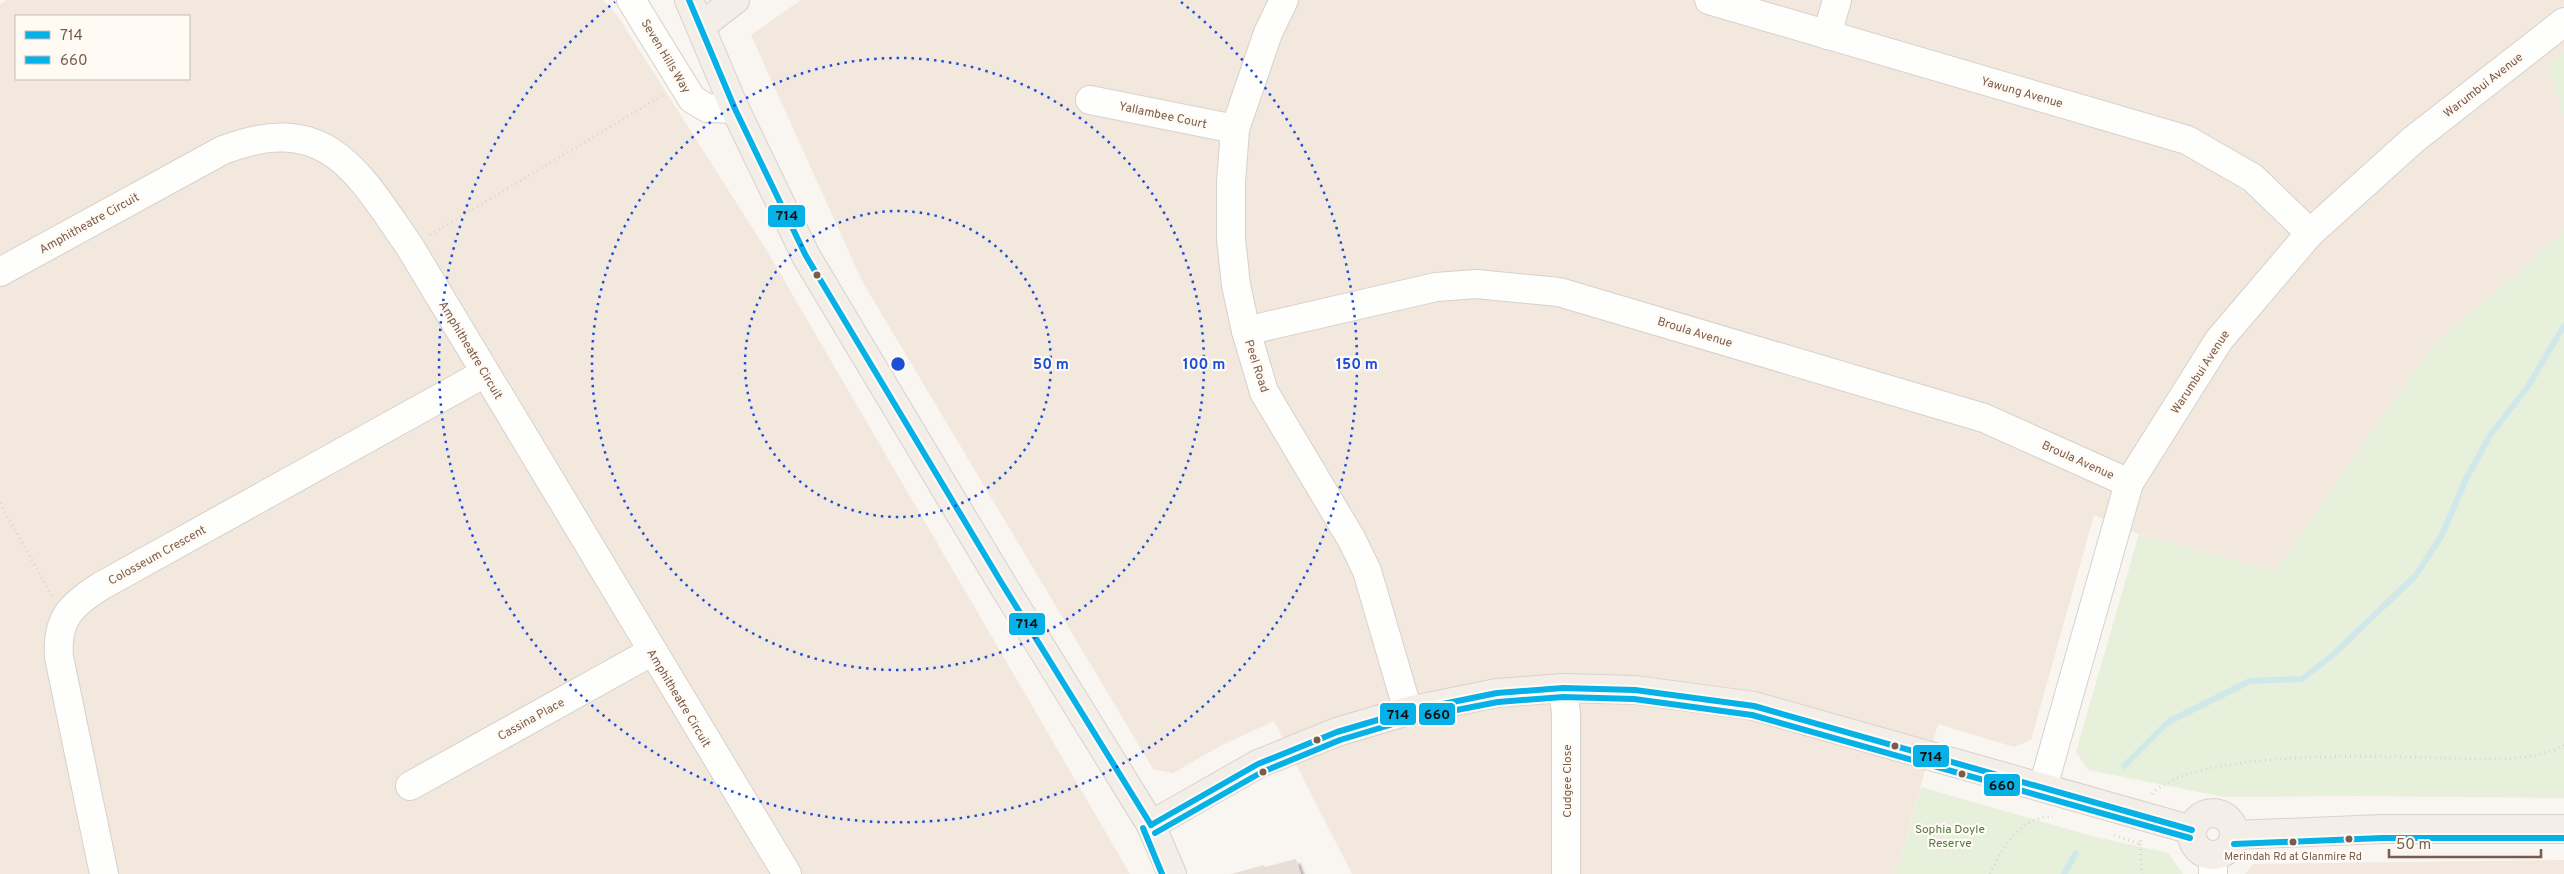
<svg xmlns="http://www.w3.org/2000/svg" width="2564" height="874" font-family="Overpass,sans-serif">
	<defs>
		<filter id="shadow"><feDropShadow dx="4.5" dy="4.5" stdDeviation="1" flood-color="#0004"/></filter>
	</defs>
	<rect width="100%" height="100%" fill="#f9f5f0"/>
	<!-- residential -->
	<g fill="#f2e8de" fill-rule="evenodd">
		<path d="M7,0h596l14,15 150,236 363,623h-1130v-870zM16,16h173v63h-173z"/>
		<path d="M801,0h1763v52l-16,13 16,52v115l-133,115 -156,224 -136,-37 -45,-19 -63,225 -17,7 -76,-23 -42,150h-544l-78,-153 -54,25 -47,27 -20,-4 -291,-488 -111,-246z"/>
		<path d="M2564,860v14h-381h62l8,-10z"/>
	</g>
	<!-- green -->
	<g fill="#e7f0db">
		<path d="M2564,52v65l-16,-52z"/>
		<path d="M2564,232v566l-210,-2 -130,1 -136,-27 -12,-18 63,-218 136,37 156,-224z"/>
		<path d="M1921,787l171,49 76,17 15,21h-287z"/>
	</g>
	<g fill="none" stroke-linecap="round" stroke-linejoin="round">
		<!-- stream -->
		<g stroke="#d0e8ea" stroke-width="6">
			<path d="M2124,766l44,-44 82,-41 52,-2 32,-25 82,-79 26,-40 24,-56 25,-45 36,-46 37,-62"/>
			<path d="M2064,874l12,-21"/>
		</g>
	</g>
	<!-- building -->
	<path fill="#e6ded7" filter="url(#shadow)" d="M1296,859l5,15h-70l33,-9 1,2z"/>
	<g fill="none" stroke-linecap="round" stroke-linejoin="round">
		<defs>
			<g id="minor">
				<path d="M631,0l61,99 15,9 28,1"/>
				<path d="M1284,0l-16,33 -33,96 -4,54v56l5,46 10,46 18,61 88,148 15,31 41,140"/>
				<path d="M1709,0l478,140 66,38 57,55"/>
				<path d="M1827,35l10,-35"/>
				<path d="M1090,100l145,29"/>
				<path d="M0,272l223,-122c104,-40 135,22 187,97l377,627"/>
				<path d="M1246,331l190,-44 40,-3 83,8 425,126 145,65"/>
				<path d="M1563,688l3,26v160"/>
				<path d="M410,786l241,-134"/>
				<path d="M2043,787l86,-304 90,-143 91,-107 103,-93 151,-118"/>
				<path d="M2213,855v19"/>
				<path d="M104,874l-45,-217c-3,-38 12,-52 42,-71l384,-213"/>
			</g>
			<g id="major">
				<path d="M689,0l46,109 71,147 195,326 150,243 21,49"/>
				<path d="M701,26l34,-26"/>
				<circle cx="2213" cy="834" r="21"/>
				<path d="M1151,825l107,-61 79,-32 71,-21 89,-18 66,-5 72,2 119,16 438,124"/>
				<path d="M2234,835l148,-6h182"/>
			</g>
		</defs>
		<!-- minor casing -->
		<use href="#minor" stroke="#d7d1cb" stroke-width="30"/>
		<!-- major casing -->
		<use href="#major" stroke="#dad1cc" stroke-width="30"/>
		<!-- path -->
		<g stroke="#dcd5d0" stroke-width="3" stroke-dasharray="1 4" stroke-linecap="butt">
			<path d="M430,235l233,-140"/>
			<path d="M0,503l52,93"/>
			<path d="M2152,794c41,-45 228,-38 289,-36 34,1 95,5 123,-13"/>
			<path d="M2114,835l26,9 1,-6"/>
			<path d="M2140,844l2,30"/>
			<path d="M1990,874c11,-24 32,-60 63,-57"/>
		</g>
		<!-- minor -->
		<use href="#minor" stroke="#fefefd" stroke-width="28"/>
		<!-- major -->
		<use href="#major" stroke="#f3eee8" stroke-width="28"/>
		<defs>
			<g id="bus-1">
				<path d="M689,0l46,109 71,147 195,326 150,243"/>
				<path d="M1151,825l107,-61 79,-32 71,-21 89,-18 66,-5 72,2 119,16 438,124"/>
			</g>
			<g id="bus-2">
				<path d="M1143,828l19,46"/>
				<path d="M1155,833l107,-61 78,-32 70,-21 88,-17 65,-5 71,2 118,16 438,123"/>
				<path d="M2234,844l148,-6h182"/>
			</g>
		</defs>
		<!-- bus-1 casing -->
		<use href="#bus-1" stroke="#fffaf3" stroke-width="10"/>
		<!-- bus-2 casing -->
		<use href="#bus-2" stroke="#fffaf3" stroke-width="10"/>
		<!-- bus-1 -->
		<use href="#bus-1" stroke="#06b1e7" stroke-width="6"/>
		<!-- bus-2 -->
		<use href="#bus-2" stroke="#06b1e7" stroke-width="6"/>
	</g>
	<!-- distance rings -->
	<g fill="none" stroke="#1d4ed8" stroke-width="2.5" stroke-dasharray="2.5 5">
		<circle cx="898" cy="364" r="153"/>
		<circle cx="898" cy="364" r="306"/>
		<path d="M1181 2A459 459 0 1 1 615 2"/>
	</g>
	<!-- markers -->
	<g fill="#7a5c4d" stroke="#fffaf3" stroke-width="2">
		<circle cx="817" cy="275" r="4.5"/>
		<circle cx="1317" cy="740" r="4.5"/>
		<circle cx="1895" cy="746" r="4.5"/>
		<circle cx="1263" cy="772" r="4.5"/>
		<circle cx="1962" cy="774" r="4.5"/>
		<circle cx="2349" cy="839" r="4.5"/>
		<circle cx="2293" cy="842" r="4.5"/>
	</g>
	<g text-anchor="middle" stroke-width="4.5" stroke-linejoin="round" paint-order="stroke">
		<!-- bus labels -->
		<g font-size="11" fill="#7a5c4d" stroke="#fffaf3">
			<text x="2293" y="860">Merindah Rd at Glanmire Rd</text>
		</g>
		<!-- street labels -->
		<g font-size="12" fill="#7a5c4d" stroke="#fffaf3">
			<text transform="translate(666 56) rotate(59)" y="4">Seven Hills Way</text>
			<text transform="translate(2483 85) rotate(-38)" y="4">Warumbui Avenue</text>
			<text transform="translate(2022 92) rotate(16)" y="4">Yawung Avenue</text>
			<text transform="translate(1163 115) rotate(12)" y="4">Yallambee Court</text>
			<text transform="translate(89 223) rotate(-29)" y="4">Amphitheatre Circuit</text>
			<text transform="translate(1695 332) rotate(17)" y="4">Broula Avenue</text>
			<text transform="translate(471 350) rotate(59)" y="4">Amphitheatre Circuit</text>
			<text transform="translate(1257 366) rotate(72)" y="4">Peel Road</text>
			<text transform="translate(2200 372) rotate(-57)" y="4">Warumbui Avenue</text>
			<text transform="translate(2078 460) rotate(24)" y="4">Broula Avenue</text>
			<text transform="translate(157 555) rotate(-29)" y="4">Colosseum Crescent</text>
			<text transform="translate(679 698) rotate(59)" y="4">Amphitheatre Circuit</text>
			<text transform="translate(531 719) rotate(-29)" y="4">Cassina Place</text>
			<text transform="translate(1567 781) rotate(-90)" y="4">Cudgee Close</text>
		</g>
		<!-- park labels -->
		<g font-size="12" fill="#537a41" stroke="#fffaf3">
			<text x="1950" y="833">Sophia Doyle<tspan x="1950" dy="14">Reserve</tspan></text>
		</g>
	</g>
	<circle cx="898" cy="364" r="8" fill="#1d4ed8" stroke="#fffaf3" stroke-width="2.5"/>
	<g font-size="15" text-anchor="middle" font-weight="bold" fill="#1d4ed8" stroke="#fffaf3" stroke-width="4.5" stroke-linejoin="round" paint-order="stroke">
		<text x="1051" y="369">50 m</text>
		<text x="1204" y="369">100 m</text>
		<text x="1357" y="369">150 m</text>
	</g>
	<g stroke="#fffaf3" stroke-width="2">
		<rect x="767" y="204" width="39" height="24" rx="5" fill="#06b1e7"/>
		<rect x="1008" y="612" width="38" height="24" rx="5" fill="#06b1e7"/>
		<rect x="1418" y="702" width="38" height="24" rx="5" fill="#06b1e7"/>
		<rect x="1379" y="702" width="38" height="24" rx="5" fill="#06b1e7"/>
		<rect x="1912" y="744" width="38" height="24" rx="5" fill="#06b1e7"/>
		<rect x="1983" y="773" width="38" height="24" rx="5" fill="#06b1e7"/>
	</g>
	<g font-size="14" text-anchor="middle" font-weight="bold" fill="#111">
		<text x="787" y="220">714</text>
		<text x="1027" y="628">714</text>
		<text x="1437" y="719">660</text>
		<text x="1398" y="719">714</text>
		<text x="1931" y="761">714</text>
		<text x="2002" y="790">660</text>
	</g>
	<!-- legend -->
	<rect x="15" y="15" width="175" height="65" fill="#fffaf3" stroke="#cabbb1"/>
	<rect x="25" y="31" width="25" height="8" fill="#06b1e7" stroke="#cabbb1"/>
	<text x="60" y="40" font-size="15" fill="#7a5c4d">714</text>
	<rect x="25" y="56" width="25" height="8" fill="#06b1e7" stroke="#cabbb1"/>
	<text x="60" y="65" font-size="15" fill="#7a5c4d">660</text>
	<!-- scale -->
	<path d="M2389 849v8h152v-8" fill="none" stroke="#7a5c4d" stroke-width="2.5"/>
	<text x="2396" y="849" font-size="15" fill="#7a5c4d" stroke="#fffaf3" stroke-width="4" paint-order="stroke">50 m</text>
</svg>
